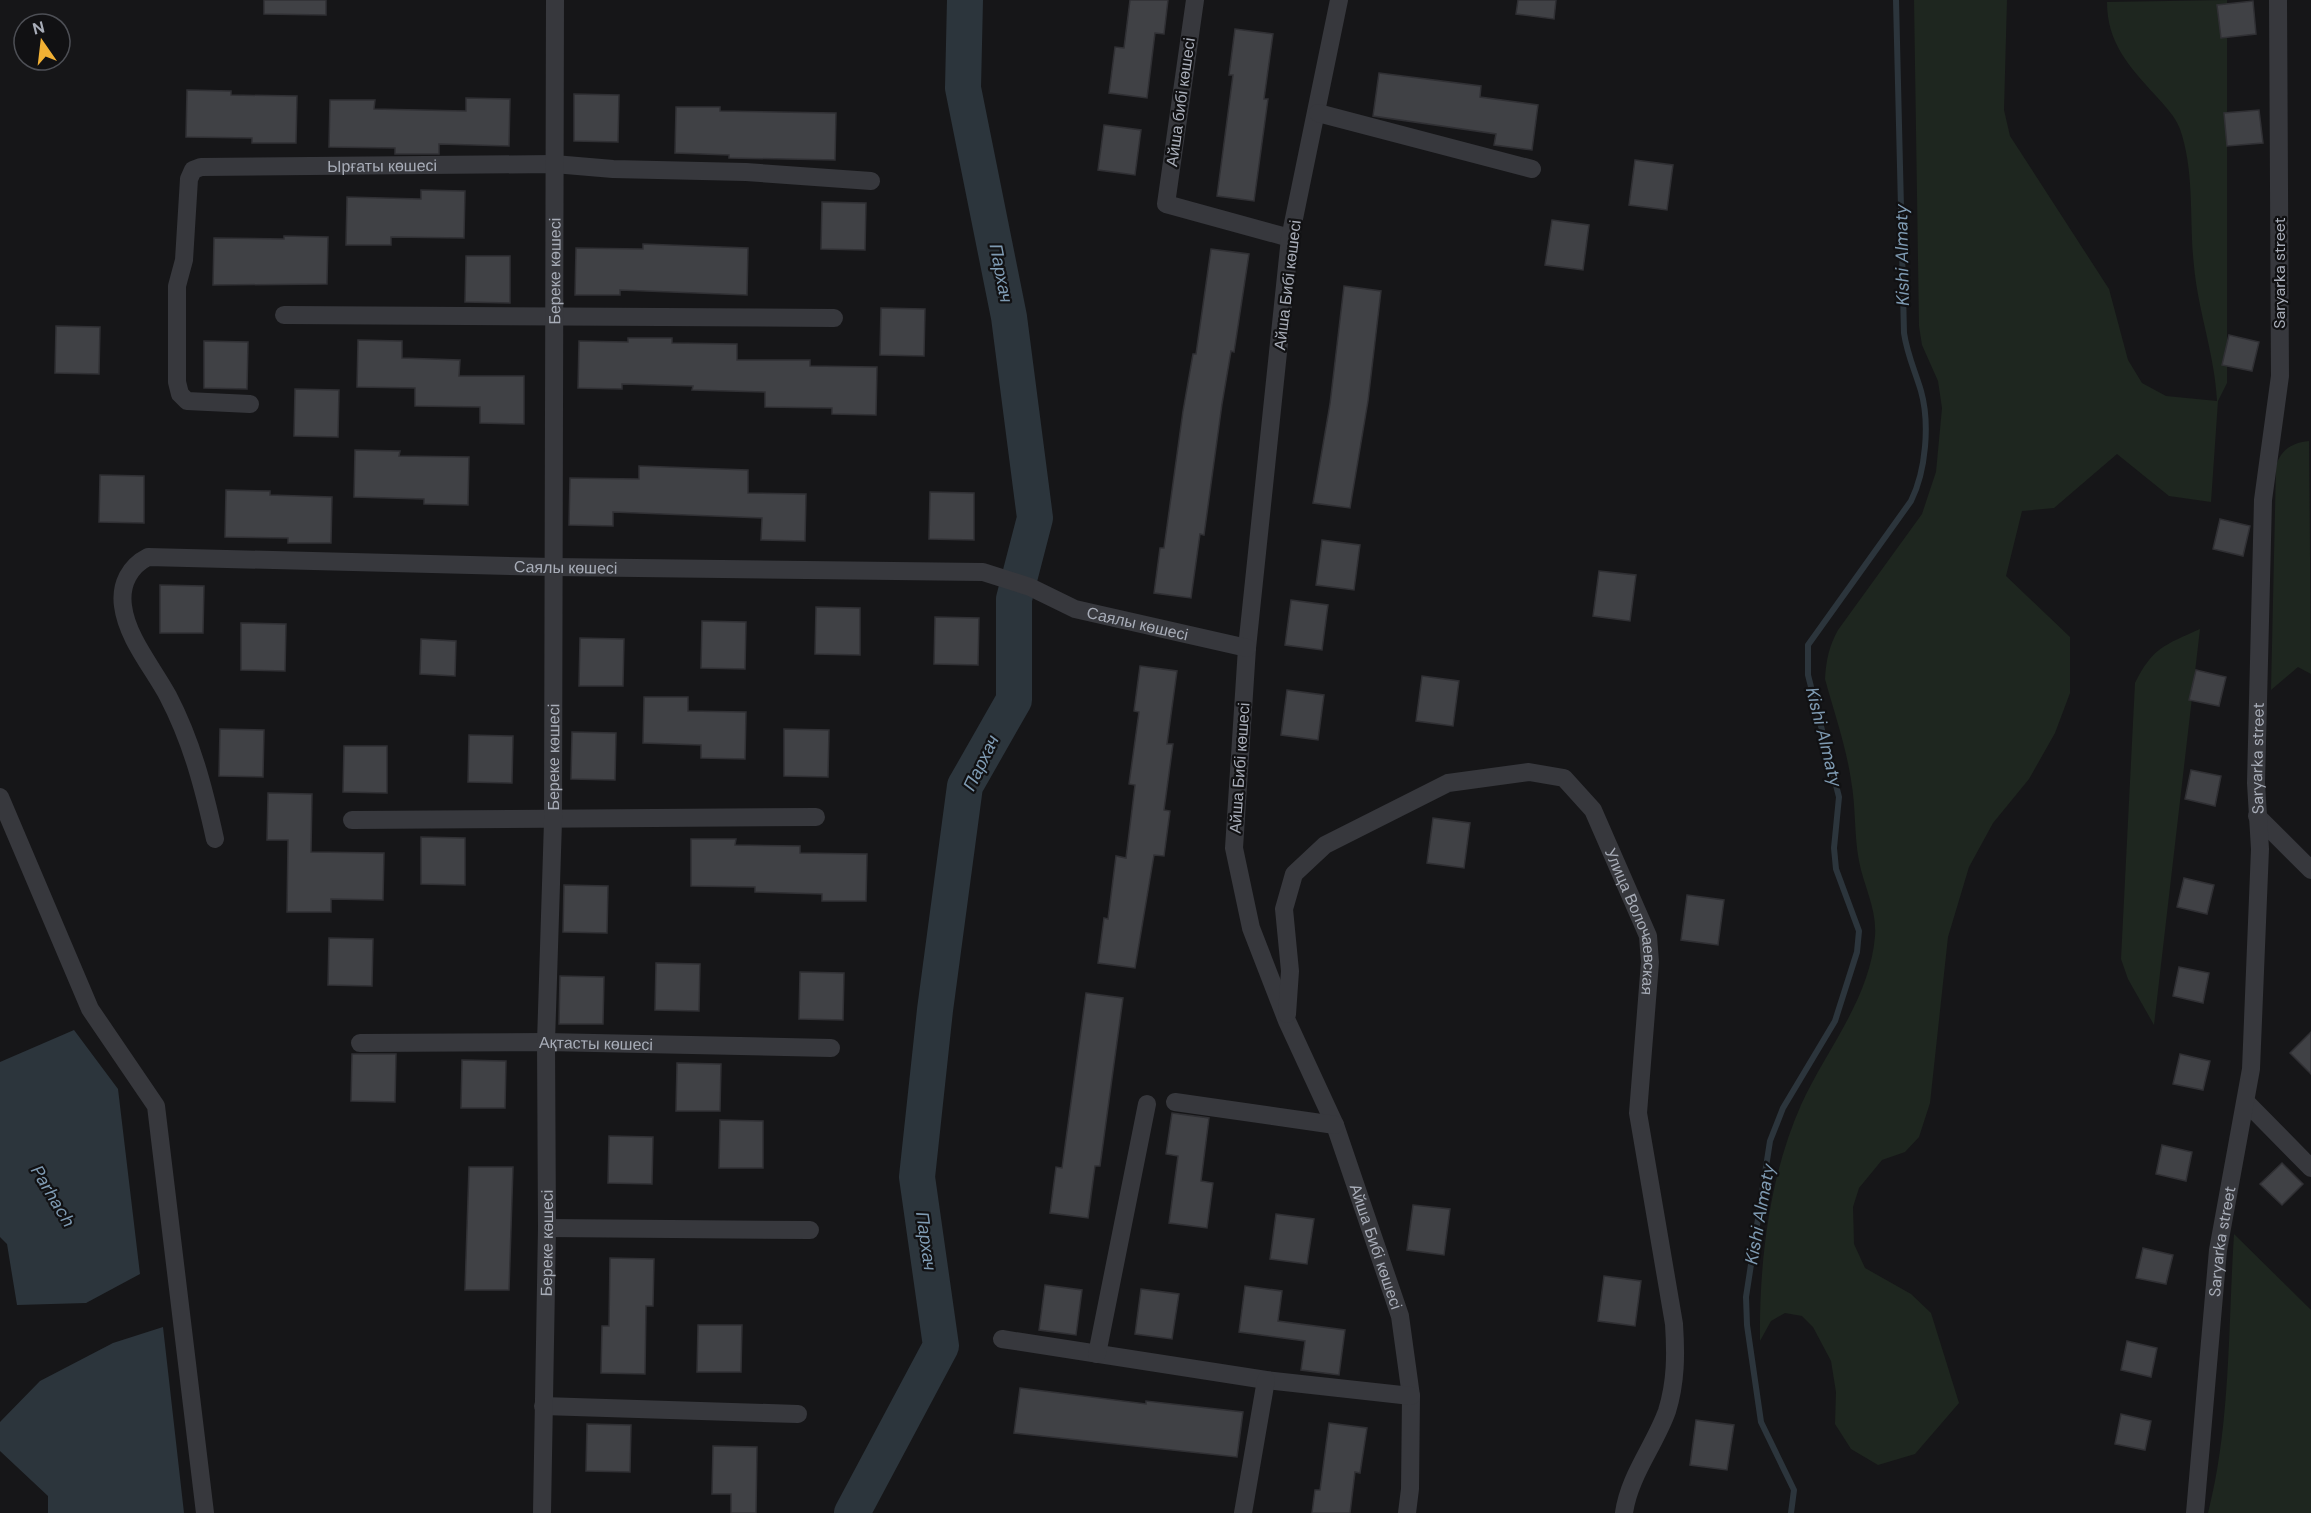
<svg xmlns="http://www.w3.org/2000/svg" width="2311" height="1513" font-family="'DM Sans',sans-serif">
	<rect width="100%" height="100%" fill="#161618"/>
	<!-- green -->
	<g fill="#1e261f">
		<path d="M1914,0h93l-3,110 6,26 99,153 19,71 14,23 24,13 51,5c-2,-45 -19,-90 -23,-135 -5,-45 1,-94 -14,-137 -5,-13 -15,-23 -24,-33 -27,-30 -49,-53 -49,-94l120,-2v383l-9,18 -7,101 -42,-6 -52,-42 -63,54 -32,3 -16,65 64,61v56l-15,40 -26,46 -36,44 -24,44 -21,70 -18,166 -11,34 -14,15 -23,8 -23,28 -6,19 1,37 11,24 46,26 20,19 28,90 -44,51 -37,11 -27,-16 -16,-25 1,-32 -5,-31 -18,-34 -11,-11 -17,-3 -14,8 -11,20c-1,-78 9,-164 41,-236 25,-55 69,-106 74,-169 2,-27 -11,-49 -16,-75 -5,-26 -3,-54 -8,-81 -5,-34 -17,-68 -26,-101 1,-18 4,-33 13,-49l84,-116 14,-42 6,-64 -4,-27 -16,-36 -3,-19z"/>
		<path d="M2309,441l2,233 -13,-7 -27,23 5,-224c5,-17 16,-23 33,-25z"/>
		<path d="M2200,629l-46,396 -26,-46 -7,-20 14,-276c18,-36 30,-38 65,-54z"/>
		<path d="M2234,1234l77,76v203h-103c23,-90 20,-187 26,-279z"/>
	</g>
	<!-- water -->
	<g fill="#2c353c">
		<path d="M74,1030l44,59 22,185 -54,29 -69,2 -10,-61 -7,-7v-175z"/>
		<path d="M163,1327l21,186h-136v-17l-48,-45v-29l40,-41 73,-38z"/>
	</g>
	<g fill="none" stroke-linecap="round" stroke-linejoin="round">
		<!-- stream -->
		<path stroke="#2c353c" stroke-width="6" d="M1791,1513l3,-23 -33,-68 -14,-97 -1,-28 24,-156 13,-33 52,-87 22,-69 2,-21 -23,-62 -2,-21 5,-51 -31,-122v-30l103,-144c15,-30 19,-78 10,-110 -6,-20 -14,-37 -17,-58l-8,-333"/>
		<!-- river -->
		<path stroke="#2c353c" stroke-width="36" d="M852,1513l89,-167 -24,-169 18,-167 30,-224 49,-86v-101l21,-81 -26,-201 -46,-229 2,-88"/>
	</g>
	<!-- building -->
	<g fill="#404145" stroke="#303034" stroke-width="1.5">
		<path d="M264,0h62v15l-62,-1z"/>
		<path d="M1130,0h38l-4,34 -9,-1 -8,65 -38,-5 6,-46 9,1z"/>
		<path d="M1518,0h38l-2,19 -38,-5z"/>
		<path d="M2253,1l3,33 -35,4 -4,-33z"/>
		<path d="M1235,29l38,5 -9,65h4l-14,102 -37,-5 16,-121h-4z"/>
		<path d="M1379,73l102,13 -1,11 58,8 -6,45 -38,-5 2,-11 -123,-18z"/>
		<path d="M187,90l44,1v4l66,1 -1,47h-44v-5l-66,-1z"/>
		<path d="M574,94l45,1 -1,47 -44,-1z"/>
		<path d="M466,98l44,1 -1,47 -70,-2v10h-44v-6l-66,-1 1,-47h45l-1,9 92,2z"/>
		<path d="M676,107h44v4l116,2 -1,47 -106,-2v-3l-54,-2z"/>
		<path d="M2259,110l4,33 -36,3 -3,-33z"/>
		<path d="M1104,125l37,5 -6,45 -37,-5z"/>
		<path d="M1635,160l38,5 -6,45 -38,-5z"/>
		<path d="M421,190l44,1 -1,47 -73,-1v8h-45l1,-48 74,2z"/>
		<path d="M822,202l44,1 -1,47 -44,-1z"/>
		<path d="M1552,220l37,5 -6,45 -38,-5z"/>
		<path d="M284,236l44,1 -1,47 -114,1 1,-47 70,1z"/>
		<path d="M643,244l105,4 -1,47 -127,-5v5h-45l1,-47 67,1z"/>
		<path d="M1211,249l38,5 -15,98 -3,-1 -9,53 -18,131 -4,-1 -9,64 -37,-5 6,-45h4l19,-137 10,-57h3z"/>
		<path d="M466,256h44v47l-45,-1z"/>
		<path d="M1344,286l37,5 -13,110 -18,107 -37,-5 17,-99z"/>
		<path d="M881,308l44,1 -1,47 -44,-1z"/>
		<path d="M56,326l44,1 -1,47 -44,-1z"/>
		<path d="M2229,335l30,7 -7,29 -30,-6z"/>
		<path d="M628,338h44v5l65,1v16h73v6l67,1 -1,48 -44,-1v-6l-67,-1v-15l-73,-2 1,-4 -71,-2v5l-44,-1 1,-47 49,1z"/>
		<path d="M358,340l44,1v17l58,2 -1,16h65v48l-44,-1v-16l-65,-1v-18l-58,-1z"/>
		<path d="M204,341l44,1 -1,47 -43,-1z"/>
		<path d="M295,389l44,1 -1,47 -44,-1z"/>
		<path d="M355,450l45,1 -1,5 70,1 -1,48 -44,-1v-5l-70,-2z"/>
		<path d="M639,466l109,4v23l58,1 -1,47 -44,-1 1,-22 -149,-6v14l-44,-1 1,-47 69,1z"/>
		<path d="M100,475l44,1v47l-45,-1z"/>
		<path d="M226,490l44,1v4l62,2 -1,46h-43v-5l-63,-1z"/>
		<path d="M930,492l44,1v47l-45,-1z"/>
		<path d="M2220,519l30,7 -7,30 -30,-7z"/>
		<path d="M1322,540l38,5 -6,45 -38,-5z"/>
		<path d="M1599,571l37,4 -6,46 -37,-5z"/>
		<path d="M160,585l44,1 -1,47h-43z"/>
		<path d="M1291,600l37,5 -6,45 -37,-5z"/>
		<path d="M816,607l44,1v47l-45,-1z"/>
		<path d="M935,617l44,1 -1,47 -44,-1z"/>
		<path d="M702,621l44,1 -1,47 -44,-1z"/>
		<path d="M241,623l45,1 -1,47 -44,-1z"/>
		<path d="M580,638l44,1 -1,47h-44z"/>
		<path d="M421,639l35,2 -1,35 -35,-2z"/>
		<path d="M1140,666l37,5 -10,73h6l-9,66 6,1 -6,45 -10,-1 -19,113 -37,-5 6,-45 4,1 8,-63 10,2 9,-73 -6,-1 10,-72 -5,-1z"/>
		<path d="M2196,670l30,7 -7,29 -30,-6z"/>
		<path d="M1422,676l37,5 -6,45 -37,-5z"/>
		<path d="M1287,690l37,5 -6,45 -37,-5z"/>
		<path d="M644,697h44v14l58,1 -1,47 -44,-1v-13l-58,-2z"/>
		<path d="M220,729l44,1 -1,47 -44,-1z"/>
		<path d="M784,729l45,1 -1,47 -44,-1z"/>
		<path d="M572,732l44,1 -1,47 -44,-1z"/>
		<path d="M469,735l44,1 -1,47 -44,-1z"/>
		<path d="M344,746h43v47l-44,-1z"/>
		<path d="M2191,770l30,6 -6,30 -30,-7z"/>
		<path d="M268,793l44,1 -1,58 73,1 -1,47 -52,-1v13h-44l1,-72h-21z"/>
		<path d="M1433,818l37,5 -6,45 -37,-5z"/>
		<path d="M421,837l44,1v47l-44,-1z"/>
		<path d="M691,839h45l-1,6 65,1v7l67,1 -1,47h-44v-7l-67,-2v-5l-64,-1z"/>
		<path d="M2184,878l30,7 -7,29 -30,-7z"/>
		<path d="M564,885l44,1 -1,47 -44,-1z"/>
		<path d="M1687,895l37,5 -6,45 -37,-5z"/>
		<path d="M329,938l44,1 -1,47 -44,-1z"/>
		<path d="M656,963l44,1 -1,47 -44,-1z"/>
		<path d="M2179,967l30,6 -6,30 -30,-7z"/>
		<path d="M800,972l44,1 -1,47 -44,-1z"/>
		<path d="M560,976l44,1 -1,47h-44z"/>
		<path d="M1086,993l37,5 -23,168h-5l-7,52 -38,-5 6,-46 6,1z"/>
		<path d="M2311,1032v42l-21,-21z"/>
		<path d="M352,1054h44l-1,48 -44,-1z"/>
		<path d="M2180,1054l30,7 -7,29 -30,-6z"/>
		<path d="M462,1060l44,1 -1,47h-44z"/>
		<path d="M677,1063l44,1 -1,47h-44z"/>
		<path d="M1172,1113l37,5 -8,63 12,2 -6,45 -38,-5 9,-67 -12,-2z"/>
		<path d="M720,1120l43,1v47h-44z"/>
		<path d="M609,1136l44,1 -1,47 -44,-1z"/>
		<path d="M2162,1145l30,7 -6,29 -30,-7z"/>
		<path d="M2282,1163l21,21 -21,21 -22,-21z"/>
		<path d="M469,1167h44l-4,123h-44z"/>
		<path d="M1413,1205l37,4 -6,46 -37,-5z"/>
		<path d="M1276,1214l38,5 -7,45 -37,-5z"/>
		<path d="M2143,1248l30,7 -7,29 -30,-6z"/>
		<path d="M610,1258l44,1 -1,47h-7l-1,68 -44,-1 1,-47h7z"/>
		<path d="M1604,1276l37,5 -6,45 -37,-5z"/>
		<path d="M1045,1285l37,5 -6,45 -37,-5z"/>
		<path d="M1245,1286l37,5 -4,30 67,9 -6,45 -38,-5 4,-29 -66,-9z"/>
		<path d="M1141,1289l38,5 -7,45 -37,-5z"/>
		<path d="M698,1325h44l-1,47h-44z"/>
		<path d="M2127,1341l30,7 -6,29 -30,-7z"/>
		<path d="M1020,1388l126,16v-3l97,11 -6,45 -223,-24z"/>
		<path d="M2121,1414l30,7 -6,29 -30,-6z"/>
		<path d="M1696,1420l38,5 -7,45 -37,-5z"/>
		<path d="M1329,1423l38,5 -7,45 -5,-1 -5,41h-38l3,-23h5z"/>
		<path d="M587,1424l44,1 -1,47 -44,-1z"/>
		<path d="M713,1446l44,1 -1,66h-25v-19h-19z"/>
	</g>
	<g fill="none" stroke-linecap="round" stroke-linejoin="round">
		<!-- street -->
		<g stroke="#37383d" stroke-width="18">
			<path d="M1195,0l-29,204 124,34"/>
			<path id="s1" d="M1339,0l-49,238 -43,410 -13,200 17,80 36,93 48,104 65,191 11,80 -1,93 -3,24"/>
			<path d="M1318,113l214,56"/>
			<path d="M284,315l550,3"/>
			<path id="s2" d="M250,404l-63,-3 -7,-7 -3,-12v-96l7,-26 5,-81 4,-9 8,-3 353,-3 59,5 133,3 125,9"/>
			<path d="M0,797l90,212 66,97 49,407"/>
			<path d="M2257,816l54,54"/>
			<path d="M352,820l464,-3"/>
			<path id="s3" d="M215,839c-11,-50 -23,-97 -47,-143 -15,-28 -41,-58 -45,-90 -3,-22 7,-40 25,-49l405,10 430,5 47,15 45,22 172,39"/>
			<path id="s4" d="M1287,1014l3,-43 -6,-62 10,-35 31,-29 123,-62 81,-11 35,6 29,32 55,126 2,26 -12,151 36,211c2,30 2,58 -7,87 -12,34 -38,65 -43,102"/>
			<path id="s5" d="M360,1043l186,-1 285,6"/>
			<path d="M1175,1102l160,23"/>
			<path d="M2247,1103l64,65"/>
			<path d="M547,1228l263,2"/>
			<path d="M1002,1339l264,41 145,16"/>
			<path d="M1097,1354l50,-250"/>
			<path d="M543,1406l255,8"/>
			<path id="s6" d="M542,1513l5,-285 -1,-186 7,-221 2,-821"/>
			<path d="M1243,1513l23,-133"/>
			<path id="s7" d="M2195,1513l23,-263 33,-181 9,-220 -4,-66 7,-283 17,-124 -2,-376"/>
		</g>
	</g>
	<g text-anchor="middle" stroke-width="4.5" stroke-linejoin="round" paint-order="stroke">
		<!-- street labels -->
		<g font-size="16" fill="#a8adb8" stroke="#111113">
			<text transform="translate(1180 102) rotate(-82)" y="6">Айша бибі көшесі</text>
			<text dy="6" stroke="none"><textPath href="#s2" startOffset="489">Ырғаты көшесі</textPath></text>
			<text dy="6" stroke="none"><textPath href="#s6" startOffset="1242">Береке көшесі</textPath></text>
			<text transform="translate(2279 273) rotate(-90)" y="6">Saryarka street</text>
			<text transform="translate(1287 285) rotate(-83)" y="6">Айша Бибі көшесі</text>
			<text dy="6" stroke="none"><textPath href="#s3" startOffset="729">Саялы көшесі</textPath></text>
			<text dy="6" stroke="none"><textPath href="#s3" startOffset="1310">Саялы көшесі</textPath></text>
			<text dy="6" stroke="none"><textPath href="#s6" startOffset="756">Береке көшесі</textPath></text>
			<text dy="6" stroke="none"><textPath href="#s7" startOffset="759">Saryarka street</textPath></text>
			<text transform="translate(1239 768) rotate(-86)" y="6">Айша Бибі көшесі</text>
			<text dy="6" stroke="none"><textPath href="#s4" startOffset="602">Улица Волочаевская</textPath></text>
			<text dy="6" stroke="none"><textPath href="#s5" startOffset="236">Ақтасты көшесі</textPath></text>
			<text dy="6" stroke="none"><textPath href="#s7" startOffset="273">Saryarka street</textPath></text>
			<text dy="6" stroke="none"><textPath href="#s6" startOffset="270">Береке көшесі</textPath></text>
			<text dy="6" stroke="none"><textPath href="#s1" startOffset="1280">Айша Бибі көшесі</textPath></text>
		</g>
		<!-- water labels -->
		<g font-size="18" font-style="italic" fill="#7f9bb3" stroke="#111113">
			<text transform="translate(1902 255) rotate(-91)" y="6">Kіshі Almaty</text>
			<text transform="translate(1001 273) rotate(79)" y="6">Пархач</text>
			<text transform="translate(1824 737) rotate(76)" y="6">Kіshі Almaty</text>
			<text transform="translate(981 763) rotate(-64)" y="6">Пархач</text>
			<text transform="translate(53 1196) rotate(59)" y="6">Parhach</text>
			<text transform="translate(1760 1214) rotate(-80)" y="6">Kіshі Almaty</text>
			<text transform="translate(926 1241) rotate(82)" y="6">Пархач</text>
		</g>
	</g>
	<!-- north arrow -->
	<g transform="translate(42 42) rotate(346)"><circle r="28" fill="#111113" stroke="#4d4f55" stroke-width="1.5"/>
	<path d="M0-4.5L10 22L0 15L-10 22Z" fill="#f2b134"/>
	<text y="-9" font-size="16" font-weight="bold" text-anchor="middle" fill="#a8adb8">N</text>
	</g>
</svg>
